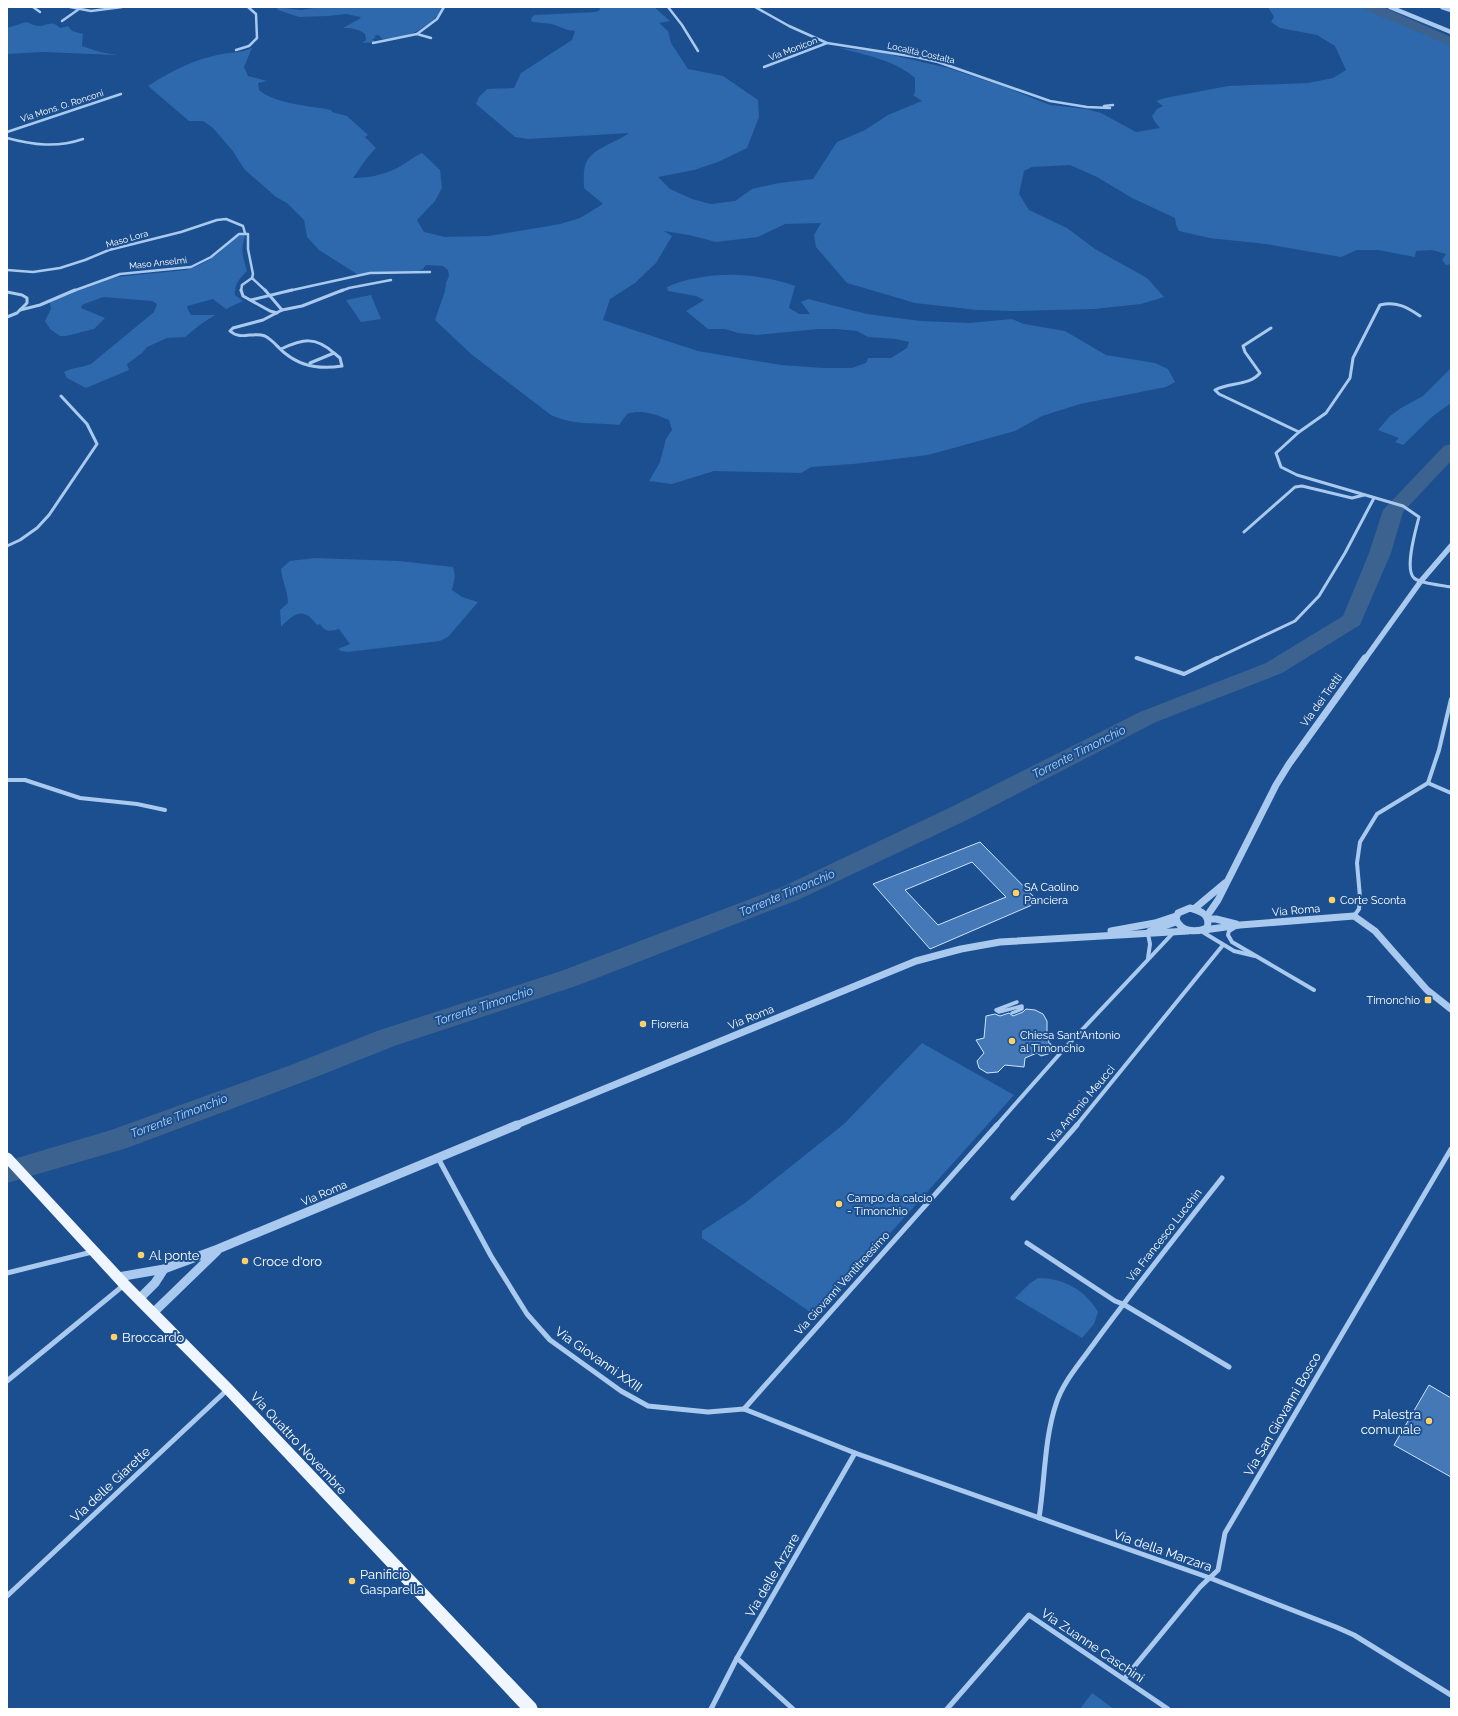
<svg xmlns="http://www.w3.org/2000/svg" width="1458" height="1716" font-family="Raleway,sans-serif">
	<rect width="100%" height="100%" fill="#1b4f8f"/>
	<!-- green -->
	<g fill="#2e69ad">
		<path d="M276,7l25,3 20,-3h122c-6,13 -26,26 -40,30 -7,1 -15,2 -22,2l1,-1 -4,-3 -4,1 2,2 -4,1 3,3 -13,1 4,-3 -1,-6c-6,-5 -13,-6 -22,-6l18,-10 -1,-1 -14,-3 -18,2 -29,1 -21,-7z"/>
		<path d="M599,7h55l16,14 -11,2 9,8 3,12 17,26 35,7 35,24 1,17 -12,31 -29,14 -24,8 -36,7 12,12 22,10 19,5 24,-3 17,-12 27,-6 34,-4 24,-37 28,-12 23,-15 34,-14 -9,-6 2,-2v-15c-20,-18 -50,-23 -76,-30l40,4 69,16 57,19 45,18 36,4 15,4 35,19 24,-4 -5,-6 -3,-6 5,-7 6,-3 -7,-5 9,-3 63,-12 80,-3 25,-5 13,-8 -11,-24 -18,-11 -37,-7 -9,-6 3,-5 -6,-10h100l51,24 32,13v220l-5,1 -4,-5 4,-6 -14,-4 -16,1 -1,6 -37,-7h-21l-16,7 -75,-13 -57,-6 -30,-7 -3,-6 -1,-7 -43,-20 -35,-21 -27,-12 -38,2 -8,4 -5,23 10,16 38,18 28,21 52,29 17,19 -23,7 -47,5 -80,2 -37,-1 -62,-7 -68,-20 -31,-36 -2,-12 7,-12 -36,1 -27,13 -42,5 -27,-7 -25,-4 8,5 -16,27 -21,20 -25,16 -7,21 95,31 83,14 42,3h29l14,-5 2,-5h23l16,-10 2,-6 -13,-3 -28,-2 -11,-6 -21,-2h-18l-61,6 -19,-2 -13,-4h-17l-22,-18 18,-11 -8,-4 -28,-5 -1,-4c40,-17 88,-15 128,-1l-6,22 10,6h11l-9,-12 7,-3 59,15 54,7 48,2 43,-4 12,5 41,7 41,24 49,8 13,6 7,13 -9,5 -86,17 -38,12 -27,15 -87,24 -75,9 -42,3 -10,6 -87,-2 -42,13 -23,-3 11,-19 6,-23 6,-9 -3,-10c-14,-6 -27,-11 -42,-6l-8,11c-25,-3 -44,1 -68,-10l-80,-61 -36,-34 10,-29 1,-8 3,-7 -1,-6 -5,-4 -17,-1 -3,4 -5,2 -61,3 -38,-24 -12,-13 -3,-17 -17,-17 -11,-6 -31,-27 -13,-20 -19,-22 -10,-7h-14l-41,-35c23,-15 47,-27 74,-32 10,-2 20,-1 30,-6l-8,19 4,9 19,5 -9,2 1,7c16,14 52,16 72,20l1,2 15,4 21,19 -3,2 11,11 -9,10 -14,20c18,0 35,-4 51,-14 6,-4 11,-8 18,-11l18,17 2,18 -7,13 -18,19 7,12 21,5 43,-1 49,-8 23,-4 20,-6 23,-14 -19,-16c0,-6 -1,-15 1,-22 4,-17 31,-23 44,-33l-101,6 -13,-2 -39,-33 3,-7 8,-8 27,-1 7,-15 51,-33 3,-9 -7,-1 -16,-6 -19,-2 -2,-1 1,-4 3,-2 61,-3 4,-2z"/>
		<path d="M26,22c4,1 9,4 13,4 7,0 13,-7 21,2l8,-2 4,5 11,3 -1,12 18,6 17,3 -75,-3 -35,2v-26z"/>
		<path d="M243,234l2,2c-5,15 -2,21 2,35 -7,7 -13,13 -12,24l8,6 -17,8 -13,-10 -26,7 1,4 3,5h24l-14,9 -16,13 -18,1 -20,9 -5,6 -15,11 2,6 -43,18 -19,-10 -3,-6c9,-5 17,-4 27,-8l63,-52 3,-8 -5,-3 -49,-4 -21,8 -1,3 24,10 -11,11 -28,7h-6l-10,-7 -5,-8 6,-12 -1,-7 50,-21 17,-4 69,-7c10,-3 20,-8 29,-14 9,-7 17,-18 28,-22z"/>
		<path d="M371,295l10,24 -20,3 -15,-22z"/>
		<path d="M1451,368v35l-18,13 -30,29 -8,-3 4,-4 -21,-8 12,-14 11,-8 22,-12z"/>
		<path d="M315,558l83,3 55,6 2,9 -3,14 10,7 16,5 -30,35 -8,4 -93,11 -6,-1 -3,-2 12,-5 -11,-15c-8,2 -13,4 -19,-5l-3,1c-13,-18 -22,-13 -36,2l-1,-17 8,-7c0,-12 -6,-22 -7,-34l9,-8z"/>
		<path d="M922,1043l92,52 -198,221 -114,-78v-7l43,-28 99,-79z"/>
		<path d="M1038,1278c26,0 47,12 60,34l-4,12 -12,14 -67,-40 14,-14z"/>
		<path d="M1092,1693l22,16h-34z"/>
	</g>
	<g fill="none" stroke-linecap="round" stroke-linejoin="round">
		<!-- river -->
		<g fill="#3c6290" fill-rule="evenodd">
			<path d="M1364,7h19l68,30v9l-85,-36z"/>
			<path d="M1451,444v17l-48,51 -12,41 -31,72 -78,48 -126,49 -189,98 -167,79 -221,86 -182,60 -86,34 -184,69 -120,35v-22l104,-31 180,-65 86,-34 184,-60 221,-84 167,-79 191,-96 126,-49 77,-47 26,-63 14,-43 61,-64z"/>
		</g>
	</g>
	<!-- building -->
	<g fill="#4478b7" stroke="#cfe3fa" fill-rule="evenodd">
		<path d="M980,842l59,60 -109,47 -57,-65zM972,862l34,35 -68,28 -33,-35z"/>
		<path d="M1026,1009l9,1 8,4 4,7v11l2,11 2,1v9l-10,3 -4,-3 -12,5 -1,9 -19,-2 -7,7 -11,1 -8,-5 -2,-7 7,-8 -8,-13 8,-2 2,-22 9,-2 5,2 9,-3 4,3 10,-4z"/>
		<path d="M1429,1385l22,13v79l-57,-32z"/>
	</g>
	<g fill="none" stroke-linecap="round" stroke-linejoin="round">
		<!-- pedestrian -->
		<path stroke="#a9c9ee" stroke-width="3.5" d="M1012,1013l10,-4v-3l-23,6 -3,-2 21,-8"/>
		<!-- minor-far3 -->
		<g stroke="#a9c9ee" stroke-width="2.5">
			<path d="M33,7l7,5"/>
			<path d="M70,7l21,4 31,-4"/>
			<path d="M668,7l14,18 16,26"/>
			<path d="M755,7l34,19 38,17 89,14 22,5 112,39 37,6 23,1"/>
			<path d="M62,21l17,-12"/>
			<path d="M431,38l-14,-4 20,-15 7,-12"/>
			<path d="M373,43l44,-9"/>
			<path d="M236,50l13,-4 8,-8 -1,-24 -8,-7"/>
			<path d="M764,67l63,-24"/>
			<path d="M1104,106l9,-1"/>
			<path d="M7,132l114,-38"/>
			<path d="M7,138c26,7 50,10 76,1"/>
			<path d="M7,270l26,2 27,-4 25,-8 24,-10 72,-18 36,-12 9,-1 17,7 2,7"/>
			<path d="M252,278l14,13"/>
			<path d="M73,291l47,-17 71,-7 20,-10 28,-23h9v15l5,25 -1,4 -10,7 -1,6"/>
			<path d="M288,291l82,-18 60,-1"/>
			<path d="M341,291l8,-3 42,-8"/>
		</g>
		<!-- minor-far2 -->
		<g stroke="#a9c9ee" stroke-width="3">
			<path d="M241,290l2,6 27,15 7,2"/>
			<path d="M265,290l17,20 -19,10 -30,8 -3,3c11,10 23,0 35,5 8,4 14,13 21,18 16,13 37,15 56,12l-2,-8 -6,-5"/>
			<path d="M7,292l15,3 5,3v5l-10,10 -10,4"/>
			<path d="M251,300l41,-10"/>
			<path d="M20,310l20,-5 35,-15"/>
			<path d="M282,310l20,-4 41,-16"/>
			<path d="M1420,316c-13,-9 -24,-15 -40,-11l-27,53 -3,20 -24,35 -27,19 -23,21 5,14 16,8 106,31 16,11c-3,12 -15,52 -5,61 7,6 28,7 37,9"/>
			<path d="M1271,328l-28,18 2,6 15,21c-11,13 -31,9 -45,17l4,4 80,38"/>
			<path d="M281,349c22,-10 34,-13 53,4l-24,10"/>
			<path d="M1244,532l51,-45 7,-1 50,12 12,-3"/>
			<path d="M7,546l13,-6 17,-12 12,-13 48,-71 -10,-20 -26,-28"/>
			<path d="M1136,658l4,1"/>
			<path d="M1215,659l80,-38 24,-25 26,-43 29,-55"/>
		</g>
		<!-- minor-far1 -->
		<g stroke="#a9c9ee" stroke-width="4">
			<path d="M1137,658l47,16 33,-16"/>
			<path d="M7,780h18l55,18 57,6 28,6"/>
			<path d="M1428,783l23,10"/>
			<path d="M1354,916l5,-7 1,-12 -3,-34 3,-21 17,-28 51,-31 11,-33 12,-51"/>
			<path d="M1234,928l-5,3 -1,4 4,7 82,48"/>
			<path d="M1201,931l33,20 21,5"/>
			<path d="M1148,934l2,10 -2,14"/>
			<path d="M996,1126l68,-77 110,-117"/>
			<path d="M1076,1126l147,-181"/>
		</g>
		<!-- minor -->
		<g stroke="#a9c9ee" stroke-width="5">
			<path d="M438,1158l53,98 36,58 23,26 71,51 27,15 60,6 36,-3 111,44 355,125 126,49 18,8 97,60"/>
			<path d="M1013,1198l64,-73"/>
			<path d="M1027,1243l88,58 8,3 106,63"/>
			<path d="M7,1273l85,-21"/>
			<path d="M7,1381l117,-96"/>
			<path d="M744,1409l253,-284"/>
			<path d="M1039,1518c6,-37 5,-78 17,-114 7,-23 28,-46 42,-66 40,-54 82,-107 124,-160"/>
			<path d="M7,1596l220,-206"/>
			<path d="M737,1658l56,51"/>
			<path d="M1124,1679l76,-92 18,-17 7,-37 226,-384"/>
			<path d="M711,1709l26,-51 118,-205"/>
			<path d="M947,1709l82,-94 139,94"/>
		</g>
		<!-- tertiary-far3 -->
		<g stroke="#a9c9ee" stroke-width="4.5">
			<path d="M1390,7l61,25"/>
			<path d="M1442,7l9,3"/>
		</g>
		<!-- tertiary-far2 -->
		<path stroke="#a9c9ee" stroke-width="5.5" d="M1365,659l56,-78 30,-35"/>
		<!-- tertiary-far1 -->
		<g stroke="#a9c9ee" stroke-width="7">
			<path d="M1190,908c11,3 21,7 17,20 -12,5 -26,4 -31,-9l2,-6z"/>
			<path d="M1194,909l31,-26"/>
			<path d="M1207,916l11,-16 58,-115 13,-21 76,-106"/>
			<path d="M1209,919h7l20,5"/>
			<path d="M1204,930l36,-5 114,-9 21,15 52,59 24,19"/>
			<path d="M1111,931l44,-8 21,-7"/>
			<path d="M1150,931l26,-9"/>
			<path d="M514,1126l402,-165 45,-12 39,-7 188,-11"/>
		</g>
		<!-- tertiary -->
		<g stroke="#a9c9ee" stroke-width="9">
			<path d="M118,1277l46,-8 54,-20 299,-124"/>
			<path d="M139,1299l16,-16 9,-14"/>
			<path d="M153,1313l64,-62"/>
		</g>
		<!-- primary -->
		<path fill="#f0f6ff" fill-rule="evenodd" d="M7,1152l4,2 118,127 103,104 304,319 2,5h-17l-297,-316 -103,-104 -114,-124z"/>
	</g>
	<!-- markers -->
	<g fill="#ffd166" stroke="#1b4f8f" stroke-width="1.5">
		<circle cx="1016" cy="893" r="4"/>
		<circle cx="1332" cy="900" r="4"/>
		<rect x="1424" y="996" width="8" height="8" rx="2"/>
		<circle cx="643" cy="1024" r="4"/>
		<circle cx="1012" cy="1041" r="4"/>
		<circle cx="839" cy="1204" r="4"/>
		<circle cx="141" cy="1255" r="4"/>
		<circle cx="245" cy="1261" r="4"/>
		<circle cx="114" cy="1337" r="4"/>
		<circle cx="1429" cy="1421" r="4"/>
		<circle cx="352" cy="1581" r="4"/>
	</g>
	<g text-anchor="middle" stroke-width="4" stroke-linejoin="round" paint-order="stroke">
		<!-- far-street labels -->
		<g font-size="9" fill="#fff" stroke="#1b4f8f">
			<text transform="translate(793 49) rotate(-21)" y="3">Via Monicon</text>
			<text transform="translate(921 53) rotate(13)" y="3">Località Costalta</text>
			<text transform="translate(62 106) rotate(-18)" y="3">Via Mons. O. Ronconi</text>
			<text transform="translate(127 239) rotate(-16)" y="3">Maso Lora</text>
			<text transform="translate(158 263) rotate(-6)" y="3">Maso Anselmi</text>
		</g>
		<!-- street labels -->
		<g font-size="11" fill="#fff" stroke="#1b4f8f">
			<text transform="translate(1321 700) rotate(-54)" y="4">Via dei Tretti</text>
			<text transform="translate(1296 910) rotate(-5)" y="4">Via Roma</text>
			<text transform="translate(751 1017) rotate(-22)" y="4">Via Roma</text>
			<text transform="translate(1081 1104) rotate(-50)" y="4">Via Antonio Meucci</text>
			<text transform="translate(324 1193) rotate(-23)" y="4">Via Roma</text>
			<text transform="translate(1164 1235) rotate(-52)" y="4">Via Francesco Lucchin</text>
			<text transform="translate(842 1283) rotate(-48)" y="4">Via Giovanni Ventitreesimo</text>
		</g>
		<!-- poi labels -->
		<g font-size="11" fill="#fff" stroke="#1b4f8f" text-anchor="start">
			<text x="1024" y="891">SA Caolino<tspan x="1024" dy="13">Panciera</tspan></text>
			<text x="1340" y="904">Corte Sconta</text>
			<text x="1420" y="1004" text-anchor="end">Timonchio</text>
			<text x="651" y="1028">Fioreria</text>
			<text x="1020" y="1039">Chiesa Sant'Antonio<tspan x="1020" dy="13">al Timonchio</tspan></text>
			<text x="847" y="1202">Campo da calcio<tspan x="847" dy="13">- Timonchio</tspan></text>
		</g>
		<!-- water labels -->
		<g font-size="12" font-style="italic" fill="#b5d3f5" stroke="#1b4f8f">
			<text transform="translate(1079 752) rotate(-27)" y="4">Torrente Timonchio</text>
			<text transform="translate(787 893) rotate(-23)" y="4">Torrente Timonchio</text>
			<text transform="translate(484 1006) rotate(-18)" y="4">Torrente Timonchio</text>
			<text transform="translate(179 1116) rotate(-21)" y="4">Torrente Timonchio</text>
		</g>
		<!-- near-poi labels -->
		<g font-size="13" fill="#fff" stroke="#1b4f8f" text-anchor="start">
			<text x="149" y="1260">Al ponte</text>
			<text x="253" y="1266">Croce d'oro</text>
			<text x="122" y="1342">Broccardo</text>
			<text x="1421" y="1419" text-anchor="end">Palestra<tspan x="1421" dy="15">comunale</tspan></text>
			<text x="360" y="1579">Panificio<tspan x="360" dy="15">Gasparella</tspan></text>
		</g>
		<!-- near-street labels -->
		<g font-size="13" fill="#fff" stroke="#1b4f8f">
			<text transform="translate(599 1359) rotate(35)" y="5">Via Giovanni XXIII</text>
			<text transform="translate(1282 1414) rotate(-60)" y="5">Via San Giovanni Bosco</text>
			<text transform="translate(299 1443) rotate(47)" y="5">Via Quattro Novembre</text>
			<text transform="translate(110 1484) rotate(-43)" y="5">Via delle Giarette</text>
			<text transform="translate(1163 1550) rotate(19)" y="5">Via della Marzara</text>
			<text transform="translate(772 1575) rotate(-60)" y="5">Via delle Arzare</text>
			<text transform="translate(1093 1645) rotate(34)" y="5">Via Zuanne Caschini</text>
		</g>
	</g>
	<!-- border -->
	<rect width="1458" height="1716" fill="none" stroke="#ffffff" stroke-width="16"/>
</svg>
